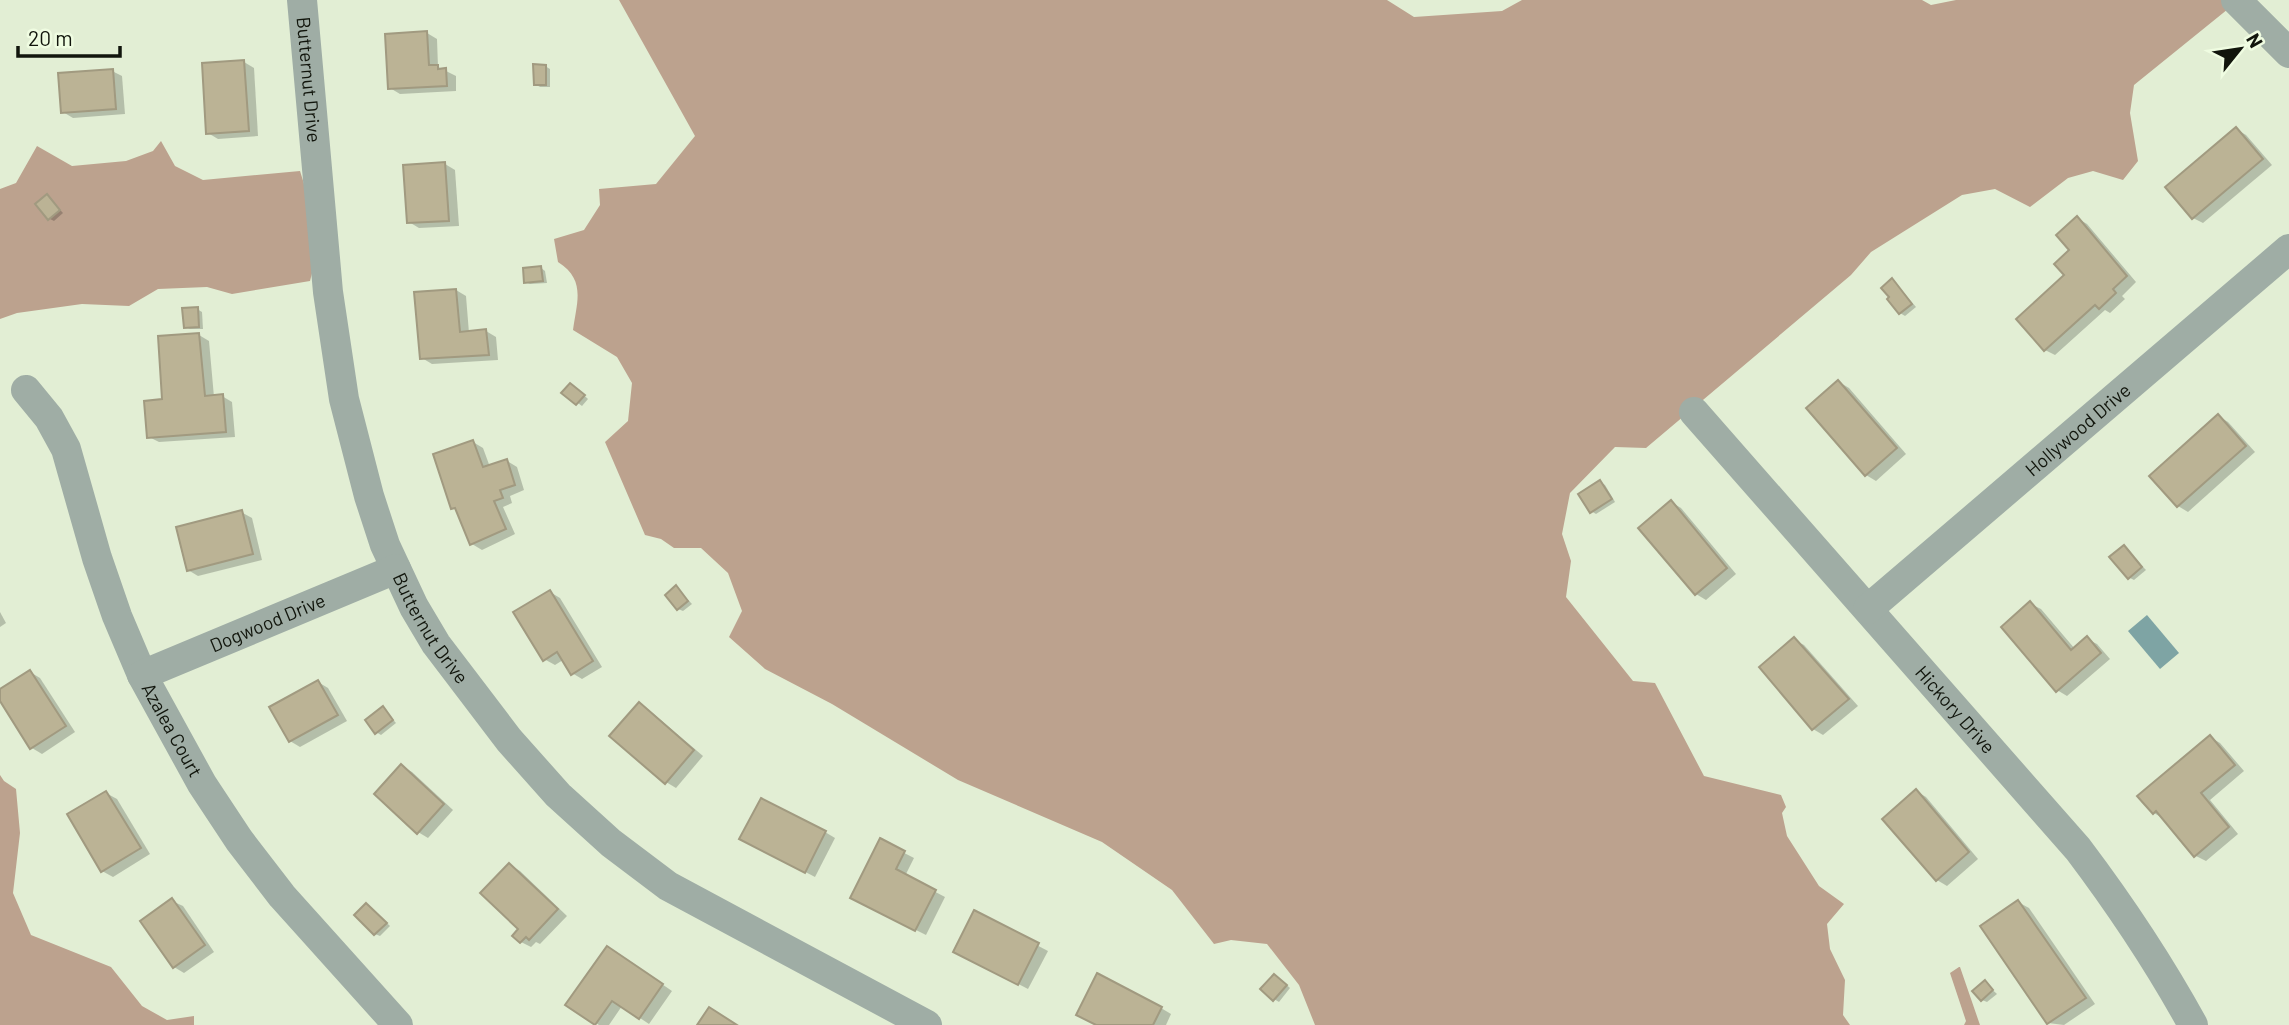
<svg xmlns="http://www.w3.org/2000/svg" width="2289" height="1025" font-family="Barlow,sans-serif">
	<rect width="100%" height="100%" fill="#e2eed4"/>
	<!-- forest -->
	<g fill="#bca28e">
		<path d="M619,0h768l27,17 88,-6 20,-11h400l9,5 25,-5h270l2,9 -94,76 -4,28 8,48 -15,19 -30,-9 -25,7 -38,29 -35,-18 -33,6 -91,57 -20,23 -205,173 -31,-1 -45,46 -8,41 9,27 -5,36 67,84 22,2 49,93 77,19 5,12 -4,6 5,23 32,50 25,18 -17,20 3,25 15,31 -2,35 7,10h-535l-16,-40 -32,-41 -36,-4 -17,4 -42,-54 -70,-48 -144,-62 -126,-76 -67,-35 -36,-32 13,-26 -14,-38 -27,-25h-27l-13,-9 -16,-4 -40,-93 23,-21 4,-38 -15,-26 -44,-27c4,-29 13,-50 -15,-68l-4,-23 30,-9 16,-25 -1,-16 57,-5 39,-48z"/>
		<path d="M161,141l14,25 28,14 97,-9 5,16 7,86 -2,8 -78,13 -25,-7 -49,2 -29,17 -47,-2 -65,9 -17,6v-130l16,-6 21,-37 35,20 54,-5 27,-10z"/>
		<path d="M0,775l4,6 12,8 4,44 -7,60 18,42 80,32 31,39 25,14 27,-4v9h-194z"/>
		<path d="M1959,967h1l20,58h-16l2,-4 -16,-48z"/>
	</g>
	<!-- water -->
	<path fill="#7ea4a4" d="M2147,615l32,38 -19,16 -32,-38z"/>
	<!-- shadow -->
	<g fill="#0003">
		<path d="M427,33l10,6 1,28 18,9v15l-56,3 -10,-6z"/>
		<path d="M244,62l10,6 4,68 -40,3 -10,-6z"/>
		<path d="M545,66l5,3v18h-10l-5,-3z"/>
		<path d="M112,71l10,5 3,38 -52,4 -10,-6z"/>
		<path d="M2236,129l10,6 26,30 -69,58 -10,-5z"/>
		<path d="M445,164l10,6 4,56 -40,2 -10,-6z"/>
		<path d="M47,196l16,17 -9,8 -4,-2z"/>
		<path d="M2077,218l10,6 49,58 -14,14 3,3 -15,14 -5,-3 -50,45 -10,-5 22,-75z"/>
		<path d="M541,268l4,3 2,12 -17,1 -5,-2z"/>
		<path d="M1893,280l23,27 -11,9 -5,-3z"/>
		<path d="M456,290l10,6 3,37 17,-2 10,6 2,23 -66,4 -10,-6z"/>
		<path d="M197,309l5,3 1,17h-13l-5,-2z"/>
		<path d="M199,335l10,6 5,56 8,-1 10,6 3,35 -76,5 -10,-5 15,-36z"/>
		<path d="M1839,382l10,6 57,66 -30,27 -10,-6z"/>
		<path d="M575,387l13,12 -6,7 -18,-13z"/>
		<path d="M2218,416l10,6 27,30 -67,60 -10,-6 -26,-30z"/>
		<path d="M473,442l10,6 7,19 17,-6 10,6 7,23 -14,6 2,7 -9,4 12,27 -33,16 -10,-6 -14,-34 -5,-3z"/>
		<path d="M1600,482l5,3 10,17 -19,12 -5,-3z"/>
		<path d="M1671,502l10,6 55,66 -30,26 -10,-6z"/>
		<path d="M241,512l11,6 10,42 -64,16 -10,-6z"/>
		<path d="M2124,547l22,23 -12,10 -4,-2z"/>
		<path d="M676,587l16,17 -9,7 -5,-2z"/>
		<path d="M550,592l10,6 42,69 -20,12 -10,-6 -9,-13 -8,5 -11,-6z"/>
		<path d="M2031,604l10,5 34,40 12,-10 10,5 13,15 -43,37 -10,-6z"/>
		<path d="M0,612l6,11 -6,4z"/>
		<path d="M1794,640l10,5 54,61 -35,29 -10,-6 -52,-62z"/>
		<path d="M30,672l10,6 35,54 -33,22 -10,-6 -32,-50v-7z"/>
		<path d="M318,682l10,6 19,33 -47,26 -10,-6z"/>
		<path d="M639,704l10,6 54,46 -27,32 -10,-6z"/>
		<path d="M383,708l13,15 -15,12 -5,-3z"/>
		<path d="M2210,737l10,6 24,28 -34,29 28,34 -32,27 -10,-5 -32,-37 -10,-6z"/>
		<path d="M402,766l10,6 41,38 -25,28 -10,-6z"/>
		<path d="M1916,791l10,6 52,62 -31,27 -10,-6z"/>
		<path d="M106,793l11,6 33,55 -37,23 -11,-6z"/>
		<path d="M825,832l10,6 -20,39 -63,-33z"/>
		<path d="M881,841l33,17 -9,18 40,21 -19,38 -64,-32z"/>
		<path d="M510,865l10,6 47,45 -27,28 -4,-2 -5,5 -10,-5v-13z"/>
		<path d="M172,901l11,5 31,46 -30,21 -10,-6z"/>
		<path d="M2018,902l11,6 66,96 -31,21 -16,-2z"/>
		<path d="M371,908l19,18 -10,10 -5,-2z"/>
		<path d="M975,913l73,38 -20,38 -62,-32z"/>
		<path d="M618,954l54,37 -23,33 -27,-18 -13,19h-10l-31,-21z"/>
		<path d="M1279,978l11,10 -11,14 -5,-3z"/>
		<path d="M1985,983l12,11 -10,8 -5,-2z"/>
		<path d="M1161,1008l10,6 -5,11h-68z"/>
	</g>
	<!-- building -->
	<g fill="#bbb395" stroke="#a19a80" stroke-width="2">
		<path d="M427,31l2,34h9v4l8,-1 1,18 -59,3 -3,-55z"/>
		<path d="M244,60l5,71 -43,3 -4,-71z"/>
		<path d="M533,64l13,1v20h-12z"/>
		<path d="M113,69l3,40 -55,4 -3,-40z"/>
		<path d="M2236,127l27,32 -71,60 -27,-32z"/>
		<path d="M445,162l4,59 -42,2 -4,-58z"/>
		<path d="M47,194l13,16 -12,10 -13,-16z"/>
		<path d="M2077,216l50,60 -14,13 3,4 -17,16 -4,-4 -51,46 -28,-32 48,-44 -10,-11 15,-14 -13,-15z"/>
		<path d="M541,266l2,15 -19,2 -1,-15z"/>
		<path d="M1892,278l20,26 -13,10 -12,-15 2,-2 -8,-9z"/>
		<path d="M456,289l4,43 26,-3 3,26 -69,4 -6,-67z"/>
		<path d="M198,307l1,20 -15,1 -2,-20z"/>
		<path d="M199,333l6,63 18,-2 3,38 -79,6 -3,-37 18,-2 -4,-63z"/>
		<path d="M1838,380l59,68 -32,28 -59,-68z"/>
		<path d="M570,383l15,12 -9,10 -15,-12z"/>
		<path d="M2218,414l28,32 -69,61 -28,-31z"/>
		<path d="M473,440l10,27 24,-8 8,26 -15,5 3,8 -9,3 12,28 -36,16 -15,-37 -4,1 -18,-55z"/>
		<path d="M1600,480l12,19 -22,14 -12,-19z"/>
		<path d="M1671,500l56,68 -32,27 -57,-67z"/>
		<path d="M242,510l11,44 -66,17 -11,-44z"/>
		<path d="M2124,545l18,22 -14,12 -19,-22z"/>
		<path d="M676,585l12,16 -11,9 -12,-15z"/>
		<path d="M550,590l43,71 -22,14 -14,-23 -14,9 -30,-49z"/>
		<path d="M2030,601l41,49 16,-14 14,17 -45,39 -55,-65z"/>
		<path d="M1794,637l55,62 -37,31 -53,-63z"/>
		<path d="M30,670l36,56 -36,23 -30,-48v-12z"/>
		<path d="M318,680l20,35 -49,27 -20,-35z"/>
		<path d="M639,702l55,48 -29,34 -56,-48z"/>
		<path d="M383,706l10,14 -18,14 -10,-14z"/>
		<path d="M2210,735l25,30 -34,28 28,34 -35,30 -38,-46 -3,3 -16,-18z"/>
		<path d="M401,764l43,40 -27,30 -43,-40z"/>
		<path d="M1916,789l53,63 -33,29 -54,-62z"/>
		<path d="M106,791l35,57 -40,24 -34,-58z"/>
		<path d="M761,798l65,33 -21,42 -66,-34z"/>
		<path d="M880,838l25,13 -9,18 40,21 -21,41 -65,-33z"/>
		<path d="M509,863l49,46 -29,31 -3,-3 -6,6 -8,-7 6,-7 -38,-36z"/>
		<path d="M172,898l33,47 -32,23 -33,-47z"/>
		<path d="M2018,900l68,98 -39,26 -67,-98z"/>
		<path d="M366,903l21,20 -13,12 -20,-20z"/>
		<path d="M974,910l65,33 -21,42 -65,-33z"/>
		<path d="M607,946l56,38 -24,35 -27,-18 -17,24 -30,-20z"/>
		<path d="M1097,973l65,34 -9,18h-57l-20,-10z"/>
		<path d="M1274,974l13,11 -14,16 -13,-12z"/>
		<path d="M1985,980l8,10 -12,11 -9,-10z"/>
		<path d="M709,1007l28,18h-40z"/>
	</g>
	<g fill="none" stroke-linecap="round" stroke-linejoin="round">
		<!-- street -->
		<g stroke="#9fada5" stroke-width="30">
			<path id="s1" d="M302,0l26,292 16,107 25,97 16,49 29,62 22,37 73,96 49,55 53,48 57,43 259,139"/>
			<path d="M2236,0l53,53"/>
			<path id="s2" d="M26,390l23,28 17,31 31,109 20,58 25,59 60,109 37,56 43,56 116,129"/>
			<path id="s3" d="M1694,412l384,437c43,57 81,114 115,176"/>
			<path id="s4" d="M1868,609l421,-360"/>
			<path id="s5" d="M142,675l254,-106"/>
		</g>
	</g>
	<g text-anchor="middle" stroke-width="7" stroke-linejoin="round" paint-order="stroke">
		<!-- street labels -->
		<g font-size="19" fill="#11150c" stroke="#effce1">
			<text dy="7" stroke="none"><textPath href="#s1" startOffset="80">Butternut Drive</textPath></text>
			<text dy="7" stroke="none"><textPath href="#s4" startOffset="276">Hollywood Drive</textPath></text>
			<text dy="7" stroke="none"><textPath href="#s5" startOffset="136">Dogwood Drive</textPath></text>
			<text dy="7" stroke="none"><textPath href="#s1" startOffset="648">Butternut Drive</textPath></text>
			<text dy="7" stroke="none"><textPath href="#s3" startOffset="396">Hickory Drive</textPath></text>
			<text dy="7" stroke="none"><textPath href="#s2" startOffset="373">Azalea Court</textPath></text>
		</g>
	</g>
	<!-- north arrow -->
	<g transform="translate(2240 49) rotate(60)" stroke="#effce1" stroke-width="5" paint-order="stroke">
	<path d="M0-5L12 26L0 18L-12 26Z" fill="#11150c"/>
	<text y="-10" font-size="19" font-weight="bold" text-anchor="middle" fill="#11150c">N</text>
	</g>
	<!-- scale -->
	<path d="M18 46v10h102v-10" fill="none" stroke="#11150c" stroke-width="3.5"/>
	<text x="28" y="46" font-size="21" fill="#11150c" stroke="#effce1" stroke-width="5" paint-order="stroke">20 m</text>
</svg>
